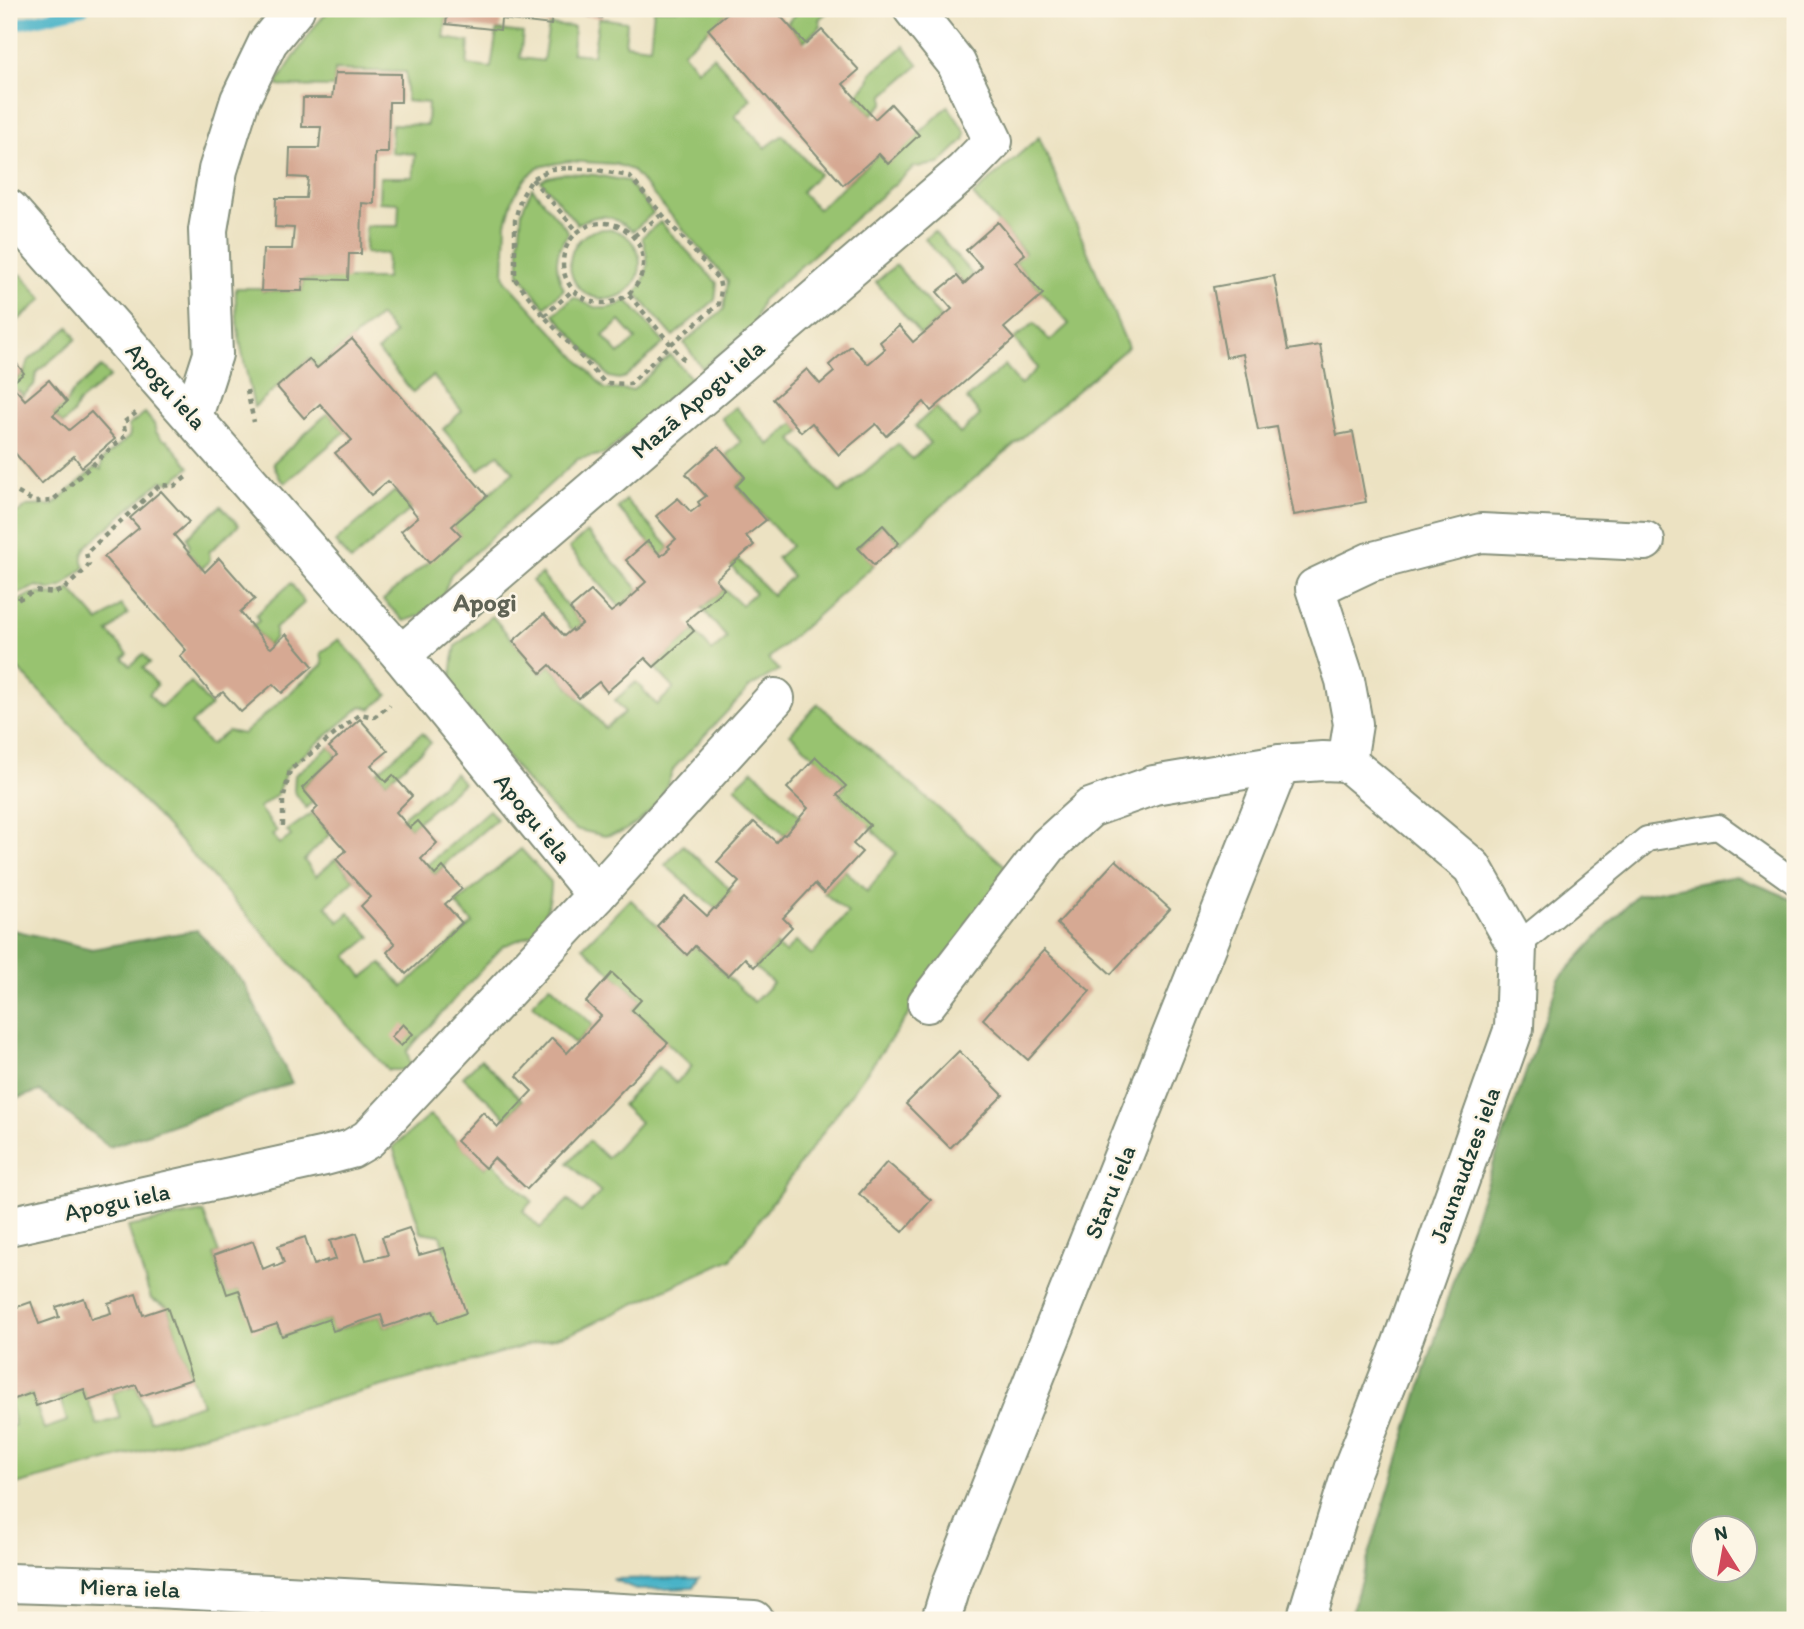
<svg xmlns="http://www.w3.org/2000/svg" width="1804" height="1629" font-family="Itim,sans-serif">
	<rect width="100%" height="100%" fill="#fcf5e5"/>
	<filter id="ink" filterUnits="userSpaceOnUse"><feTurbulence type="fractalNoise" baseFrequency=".0143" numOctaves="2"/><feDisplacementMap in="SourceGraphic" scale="14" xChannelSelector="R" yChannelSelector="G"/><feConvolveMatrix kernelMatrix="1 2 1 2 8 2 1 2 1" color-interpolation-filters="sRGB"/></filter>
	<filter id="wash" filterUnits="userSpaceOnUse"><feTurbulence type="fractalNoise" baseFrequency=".00686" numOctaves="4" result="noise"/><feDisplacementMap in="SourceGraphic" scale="28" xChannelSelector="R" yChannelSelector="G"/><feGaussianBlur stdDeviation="1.57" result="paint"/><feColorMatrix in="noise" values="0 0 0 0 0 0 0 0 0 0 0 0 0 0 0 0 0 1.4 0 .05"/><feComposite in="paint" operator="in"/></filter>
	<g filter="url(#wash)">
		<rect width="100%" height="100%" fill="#ece2c2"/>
		<!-- green -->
		<g fill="#98c36f" stroke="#5c8052" stroke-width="2" fill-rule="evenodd">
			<path d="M330,9h118l-4,29 25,4 -2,23 24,3 6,-38 26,3 -3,25 23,3 6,-36 25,2 -2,26 21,2 6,-37 28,4 -2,22 25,3 4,-38h78l-49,43 14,18 16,-14 38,43 -16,17 30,32 18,-13 36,39 -18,18 17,17 61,-55 9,9 60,-57 18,27 -2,7 -25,24 -25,3 -152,133 -8,26 -52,42 -18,-25 40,-34 4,-28 -96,-111 -17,-6 -47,-3 -30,6 -12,11 -13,20 -7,25 -2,52 2,6 99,108 28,1 37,-35 21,23 -86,76 -27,5 -127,115 -8,22 -24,20 -15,5 -21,-21 77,-65 -8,-9 62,-54 -16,-18 -19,16 -36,-41 19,-18 -29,-35 -20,16 -35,-41 17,-17 -15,-18 -63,52 -8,-9 -55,48c-8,-39 -20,-79 -18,-119h25l1,3h40l1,-12h83l1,-25 -22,-1 1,-27h32l1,-23 -20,-1 1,-25h33l2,-23 -24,-2 1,-28 35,1 1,-22 -22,-2v-29l-71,-2 -1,17 -56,-1v-5l37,-55z"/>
			<path d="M801,9h30l-12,10 2,7 -17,15 -17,-18z"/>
			<path d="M904,46l15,19 -35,30v8l-13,12 -16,-18 14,-15 2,-9z"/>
			<path d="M1039,137l89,210 -229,196 -16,-18 -25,22 16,18 -106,94 11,11 -29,17 -76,81 -14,33 -22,21 -16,10 -17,4 -30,-7 -11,-8 -35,-37 -79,-97 3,-27 3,-14 36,-30 49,57 9,-8 55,63 20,-16 -10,-12 21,-18 21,23 17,-17 -20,-21 40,-36 18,20 15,-13 -25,-30 22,-19 17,16 14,-12 -24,-27 7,-7 34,36 20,-19 -15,-18 14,-12 -55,-60 9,-9 -19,-22 15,-13 -20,-24 15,-11 33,38 25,-22 7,9 -9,8 48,53 58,-49 14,15 18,-16 -15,-17 21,-19 24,27 20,-19 -13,-16 38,-34 15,20 18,-17 -24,-29 20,-16 16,18 19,-17 -54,-62 10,-9 -52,-58z"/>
			<path d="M567,173l28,2 32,6 26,32 -20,18c-23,-16 -30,-20 -56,-7l-36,-43 6,-4z"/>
			<path d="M532,188l36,43v3c-14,18 -14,35 -4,55l-19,18 -26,-33v-32l3,-32z"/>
			<path d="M660,222l57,61 -2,17 -42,36 -37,-42c14,-22 14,-32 6,-57z"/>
			<circle cx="605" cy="264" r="35"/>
			<path d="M934,231l39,44 -9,9 -39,-45z"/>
			<path d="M9,261l7,12 6,2 21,24 -34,29z"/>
			<path d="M896,265l45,53 -20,17 -45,-53z"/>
			<path d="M574,297c19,11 32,17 53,3l37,43 -39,34 -6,2 -10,-2 -55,-63zM620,321l16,18 -17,15 -16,-18z"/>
			<path d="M69,327l7,12 -39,33 -3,13 -11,11 -4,-5 -2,1 -6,-8 13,-11 5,-13z"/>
			<path d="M101,367l9,10 -32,26 -5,11 -10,10 -10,-9 14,-13 5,-9z"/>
			<path d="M145,413l9,11 2,8 6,7 6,2 22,26 -19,15 -10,-1 -73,64c-4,7 -8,13 -3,22l-23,20 -11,3 -14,-4 -18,8 -4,-1 -6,-8v-73h11l7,-6 26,-1 42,-37 6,2 1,-10 27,-23 1,-4 -2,-7z"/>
			<path d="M328,413l17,19 -60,51 -6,-6 -6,-14z"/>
			<path d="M395,491l16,18 -60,52 -16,-19z"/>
			<path d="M626,500l44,48 -9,8 -43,-48z"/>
			<path d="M221,506l18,19 -30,27 1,8 -8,9 -15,-19 3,-4 -3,-9z"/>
			<path d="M587,532l52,58 -19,17 -51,-59z"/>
			<path d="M541,574l41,50 -9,7 -41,-50z"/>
			<path d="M291,583l13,20 -29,26v9l-7,8 -16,-20 7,-5 -3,-6z"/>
			<path d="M70,589l29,33 22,-17 7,9 -20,18 20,22 -5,4 7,8 13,-12 7,9 -7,5 14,17 -8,9 11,13 31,-25 20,24 -20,18 19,21 18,-14 15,3 80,-70 -2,-11 18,-14 49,56 -17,14 -9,-3 -75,63 -10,25 -18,14 18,23 -5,4 8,9 11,-8 -4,-5 25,-18 18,21 -26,26 12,16 20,-17 18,21 -28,26 13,16 10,-9 22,24 -24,19 16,21 18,-14 22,24 70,-64 -17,-19 65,-55 30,33c1,18 -7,34 -15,51l-33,13 -96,105 4,16 -4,3h-19l-220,-242 -159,-169v-49c6,-5 14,-14 23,-16 16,-3 21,6 38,-5z"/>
			<path d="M818,704l193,167 -22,33 -258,355 -157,73 -169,48 -396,107v-60l6,-2 -6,-24 23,-8 12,36 23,-8 -7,-23 24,-9 13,36 23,-7 -8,-25 24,-8 13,36 53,-17 -10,-25 -25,-72 -16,-8 -23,-72 75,-15 16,41 -5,2 13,38 12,-3 38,34 5,12 47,-17 5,12 47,-16 4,12 48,-16 11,-63 -4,-13 -19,-3 -28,-85 37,-32 55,53 6,-7 41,40 -9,10 17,17 28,-28 13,12 20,-20 -33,-29 21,-22 18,17 33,-36 -18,-17 36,-38 18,16 16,-17 -60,-56 9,-10 -58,-53 47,-48 56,55 9,-8 59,56 19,-19 -19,-16 21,-22 10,8 11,-12 16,14 36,-42 -24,-20 21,-23 22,22 29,-39 -59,-58 9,-9 -56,-52z"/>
			<path d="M422,733l9,10 -45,39 -9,-10z"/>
			<path d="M329,747l8,8 -35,32 11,14 -7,7 -12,-17 1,-16z"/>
			<path d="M753,770l49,47 -17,18 -50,-48z"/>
			<path d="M455,773l8,10 -53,45 -8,-10z"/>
			<path d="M489,810l8,9 -48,41 -14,15 -8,-10z"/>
			<path d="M683,845l49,46 -16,18 -51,-44z"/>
			<path d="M550,985l43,40 -18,19 -43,-40z"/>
			<path d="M481,1059l41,41 -15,18 -44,-41z"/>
		</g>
		<!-- forest -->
		<g fill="#7aa962" stroke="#4c734b" stroke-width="2" fill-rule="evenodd">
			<path d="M1736,876l59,24v720h-446l111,-362 99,-279 77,-84zM1702,1528h42v42h-42z"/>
			<path d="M9,929l83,20 105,-19 47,53 48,100 -183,64 -69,-56 -31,10z"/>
		</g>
		<!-- water -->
		<path fill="#49b3c8" stroke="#34787e" stroke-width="2" d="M699,1578l-6,10 -55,2 -26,-11z"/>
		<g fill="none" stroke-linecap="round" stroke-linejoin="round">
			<!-- stream -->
			<path stroke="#49b3c8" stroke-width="12" d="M9,26l74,-17"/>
		</g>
		<g id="blocks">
			<!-- building -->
			<g fill="#d6a993">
				<path d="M448,9h155l-1,9 -50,-6 -1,13 -50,-6 -1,11 -54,-6z"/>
				<path d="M732,9h42l32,35 16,-14 37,40 -16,14 32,35 16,-15 28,31 -31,29 -9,-10 -36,31 -135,-156z"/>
				<path d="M335,73l66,1v28h-12l-1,51h-13l-1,51 -12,-1 -1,51h-12l-1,26 -45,-1 -1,12h-41l2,-42h29l2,-21 -19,-1 1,-29h30l2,-20 -19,-1 1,-29h29l2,-21h-19l1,-29h29z"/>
				<path d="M998,222l27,32 -10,8 28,32 -39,34 10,11 -83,72 -7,-9 -38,34 -10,-12 -37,31 -27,-32 -11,9 -28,-33 34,-30 13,15 14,-12 -5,-7 22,-19 17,18 17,-15 -5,-7 19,-16 14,16 39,-33 -15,-17 20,-16 7,8 18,-17 -16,-17z"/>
				<path d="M1274,276l14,74 32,-5 17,90 16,-3 13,70 -72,13 -17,-88 -19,3 -15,-76 -17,3 -13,-70z"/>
				<path d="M352,339l135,157 -35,30 9,9 -32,28 -28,-32 17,-14 -30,-36 -17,14 -36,-42 17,-13 -32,-36 -16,14 -27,-31 32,-28 8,9z"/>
				<path d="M9,354l15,19 -13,11 14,16 24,-20 18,22 -14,13 16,15 22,-18 24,27 -33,28 -8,-11 -33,28 -31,-37 -1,1z"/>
				<path d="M718,446l27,31 -9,9 30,34 -20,16 8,9 -38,34 8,10 -38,32 8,10 -40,36 -9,-9 -38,34 -8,-10 -20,16 -29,-33 -9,8 -28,-32 31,-27 20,22 8,-7 1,2 9,-7 -12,-15 21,-18 20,21 8,-6 1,1 19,-17 -1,-1 8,-7 -20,-22 22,-19 13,15 9,-8 -2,-2 8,-7 -20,-23 22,-18 13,14 9,-7 -2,-3 8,-6 -20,-22z"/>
				<path d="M161,491l28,31 -15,13 31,37 14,-14 36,41 -15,13 28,34 3,2 15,-14 27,32 -31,27 -9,-9 -32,28 -18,-20 -8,6 -35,-42 6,-6 -82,-93 35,-29 -9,-10z"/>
				<path d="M883,525l16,18 -25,22 -16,-17z"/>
				<path d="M360,719l28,32 -17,14 15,17 7,-7 19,21 -16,16 14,16 8,-7 19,22 -16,16 14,16 8,-8 19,22 -17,15 17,19 -56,51 -19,-22 8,-8 -34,-38 9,-9 -34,-38 10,-8 -34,-38 6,-6 -16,-19 35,-33 -8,-8z"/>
				<path d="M816,757l30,29 -9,9 33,30 -17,19 9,8 -38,41 -9,-9 -32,34 9,9 -38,40 -9,-9 -17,18 -33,-30 -8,9 -30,-29 28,-30 22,20 7,-8 2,1 23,-27 -22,-20 37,-40 22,20 7,-8 2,1 23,-27 -21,-20z"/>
				<path d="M1116,860l54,49 -59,65 -54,-50z"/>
				<path d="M1044,950l46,41 -62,69 -45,-41z"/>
				<path d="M612,973l29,27 -9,10 36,33 -141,146 -33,-31 -9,10 -29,-27 27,-29 15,15 34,-36 -15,-15 35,-38 15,15 34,-37 -15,-14z"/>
				<path d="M403,1024l10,10 -12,12 -10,-9z"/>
				<path d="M959,1051l44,44 -53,53 -44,-44z"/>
				<path d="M887,1162l44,38 -28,32 -44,-38z"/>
				<path d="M409,1228l10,27 25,-7 22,65 -28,10 -5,-12 -48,16 -4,-12 -48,16 -4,-12 -47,17 -5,-12 -24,8 -14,-42 -12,4 -13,-39 39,-14 10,28 11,-5 1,3 9,-4 -6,-17 27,-9 9,28 13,-5v2l9,-3 -6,-18 27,-8 9,27 22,-5 -6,-18z"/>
				<path d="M136,1294l7,21 24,-8 25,72 -51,17 -5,-11 -48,16 -4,-12 -48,17 -4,-13 -23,8v-91l22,-8 8,22 20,-7 -3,-10 28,-9 7,21 20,-6 -3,-10z"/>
			</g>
		</g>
	</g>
	<g filter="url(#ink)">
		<use href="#blocks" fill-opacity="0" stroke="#86907b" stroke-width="2"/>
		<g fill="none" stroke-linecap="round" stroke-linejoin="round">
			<defs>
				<path id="service" d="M1517,946l130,-107 71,-12 77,55"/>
				<g id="minor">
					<path d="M9,209l392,446 195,240 -228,244 -17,10 -26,7 -316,70"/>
					<path d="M193,416l20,-62 -5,-124 10,-60 22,-70 28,-58 27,-33"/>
					<path d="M401,655l562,-483 30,-31 -37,-78 -43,-54"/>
					<path d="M1347,762l6,-38 -8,-44 -30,-92 55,-26 111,-29 164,8"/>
					<path d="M596,895l179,-197"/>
					<path d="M927,1003l121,-157 42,-38 64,-23 126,-21 43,-3 24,1 125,105 45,79 -3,82 -115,323 -47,119 -46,150"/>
					<path d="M9,1583l127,4 618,33"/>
					<path d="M941,1620l11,-36 328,-820"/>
				</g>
			</defs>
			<!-- service casing -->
			<use href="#service" stroke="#86907b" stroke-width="28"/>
			<!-- minor casing -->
			<use href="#minor" stroke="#86907b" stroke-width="42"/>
			<!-- path -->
			<g stroke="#86907b" stroke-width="4.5" stroke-dasharray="5 5" stroke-linecap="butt">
				<path d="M569,168l28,2 32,6 90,104 2,10 -2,14 -49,41 -40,39 -25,-1 -61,-67 -29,-37v-59l6,-22 11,-19 19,-10z"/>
				<path d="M532,179l46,53"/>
				<circle cx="603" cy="263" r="40"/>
				<path d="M634,236l27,-21"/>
				<path d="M629,295l55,65"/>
				<path d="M544,316l29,-26"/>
				<path d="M247,390l7,32"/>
				<path d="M9,488l26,14 17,-1 74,-66 -3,-12 13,-10"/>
				<path d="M9,604l26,-13 20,2 9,-4 21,-19 4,-6 -3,-11 74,-68 14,1 15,-11"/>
				<path d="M283,826v-25l7,-31 70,-56 14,3 16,-12"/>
			</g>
			<!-- service -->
			<use href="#service" stroke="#fff" stroke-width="24"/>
			<!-- minor -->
			<use href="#minor" stroke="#fff" stroke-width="38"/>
		</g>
	</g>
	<g text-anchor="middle" stroke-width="5" stroke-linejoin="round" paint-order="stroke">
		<!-- street labels -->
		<g font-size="24" fill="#1f3d34" stroke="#fcf5e5">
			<text transform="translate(166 386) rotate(48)" y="8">Apogu iela</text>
			<text transform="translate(698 399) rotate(-41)" y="8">Mazā Apogu iela</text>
			<text transform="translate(533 818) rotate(51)" y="8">Apogu iela</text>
			<text transform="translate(1465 1165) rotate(-70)" y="8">Jaunaudzes iela</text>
			<text transform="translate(1110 1192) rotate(-68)" y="8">Staru iela</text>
			<text transform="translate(117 1202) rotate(-12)" y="8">Apogu iela</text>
			<text transform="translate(130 1588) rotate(2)" y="8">Miera iela</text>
		</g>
		<!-- neighbourhood labels -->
		<g font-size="26" font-weight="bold" fill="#5f6355" stroke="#fcf5e5">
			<text x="485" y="611">Apogi</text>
		</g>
	</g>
	<!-- margin -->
	<rect width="1804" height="1629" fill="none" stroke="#fcf5e5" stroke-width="35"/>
	<!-- north arrow -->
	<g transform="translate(1724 1549) rotate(349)"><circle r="33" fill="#fcf5e5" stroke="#a4ab9e" stroke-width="2"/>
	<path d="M0-5L12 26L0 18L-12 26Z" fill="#d1495b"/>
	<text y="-10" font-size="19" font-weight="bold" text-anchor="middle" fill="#1f3d34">N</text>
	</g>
</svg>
